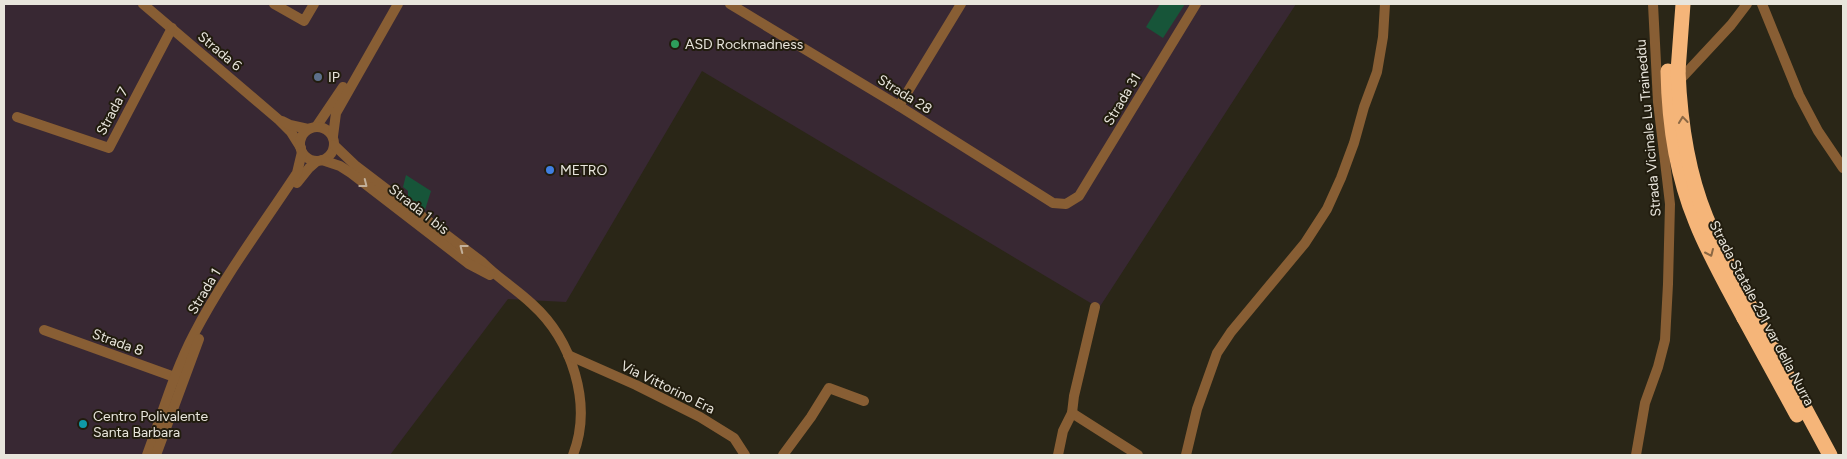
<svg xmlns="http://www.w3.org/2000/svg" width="1847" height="459" font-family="Figtree,sans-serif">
	<rect width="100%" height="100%" fill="#2a2617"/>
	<!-- commercial -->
	<path fill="#382833" d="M4,4h1292l-197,304 -397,-237 -136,231 -58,-3 -118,156h-386z"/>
	<!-- green -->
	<g fill="#175539">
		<path d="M1160,4h25l-22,34 -17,-11z"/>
		<path d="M406,175l25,16 -6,19 -17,-13v-6l-5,-4z"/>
	</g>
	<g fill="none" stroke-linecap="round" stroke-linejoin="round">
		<!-- minor -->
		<g stroke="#885e34" stroke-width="10">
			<path d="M143,4l136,116 12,12 10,16"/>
			<path d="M274,4l30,17 10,-17"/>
			<path d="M730,4l169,102 154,97 13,1 13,-8 117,-192"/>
			<path d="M1762,4l37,91 19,36 25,37"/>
			<path d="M1676,84l55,-59 16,-21"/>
			<path d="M899,106l62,-102"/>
			<path d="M17,117l92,31 63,-120"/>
			<path d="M282,121l8,4 18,4"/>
			<path d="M316,127l27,-40"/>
			<circle cx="317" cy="144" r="17"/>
			<path d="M333,136l3,-23 62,-109"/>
			<path d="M334,145l22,21 126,96c16,16 34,27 50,42 40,36 61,100 41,151"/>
			<path d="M322,160l18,6 11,7 118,91 21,11"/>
			<path d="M297,183l12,-15 8,-7"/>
			<path d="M44,330l136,49"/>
			<path d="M568,355l68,30 64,32 34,21 11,17"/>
			<path d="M1072,413l66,42"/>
			<path d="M147,455c15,-40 27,-83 47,-121 29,-56 68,-108 103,-161l5,-21"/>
			<path d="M156,455l43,-116"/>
			<path d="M783,455l28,-38 18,-29 35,13"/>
			<path d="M1058,455l5,-24 9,-18 2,-17 21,-89"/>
			<path d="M1186,455l11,-46 20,-56 14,-21 74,-89 22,-34 14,-31 13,-35 10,-36 13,-35 6,-35 2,-33"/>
			<path d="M1636,455l9,-52 13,-36 7,-27 3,-56 2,-80 -12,-102 -5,-98"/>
		</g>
		<!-- highway -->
		<g stroke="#f5b579" stroke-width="15">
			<path d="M1678,71l5,-67"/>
			<path d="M1753,312l77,143"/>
			<path d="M1744,318l53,97"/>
		</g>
		<!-- highway-bridge -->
		<g stroke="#f5b579" stroke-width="15">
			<path d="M1668,71c1,52 8,103 28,151 13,33 31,64 48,96"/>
			<path d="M1678,71c2,49 9,100 28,146 13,32 31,64 47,95"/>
		</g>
	</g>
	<!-- one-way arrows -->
	<defs><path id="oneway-chevron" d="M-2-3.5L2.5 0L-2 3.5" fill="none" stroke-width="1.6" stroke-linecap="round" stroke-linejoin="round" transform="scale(1.25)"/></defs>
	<g stroke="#8b6844">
		<use href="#oneway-chevron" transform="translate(1683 120) rotate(-96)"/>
		<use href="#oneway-chevron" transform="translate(1710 253) rotate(66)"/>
	</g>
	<g stroke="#c2af99">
		<use href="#oneway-chevron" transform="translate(364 184) rotate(38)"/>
		<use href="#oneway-chevron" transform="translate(463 248) rotate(-142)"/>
	</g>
	<!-- markers -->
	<circle fill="#2e9e5b" stroke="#211c0e" stroke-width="2" cx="675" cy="44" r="5"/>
	<circle fill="#5c6f8a" stroke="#211c0e" stroke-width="2" cx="318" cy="77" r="5"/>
	<circle fill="#3f7fe0" stroke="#211c0e" stroke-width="2" cx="550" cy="170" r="5"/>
	<circle fill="#0f9aa8" stroke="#211c0e" stroke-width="2" cx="83" cy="424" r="5"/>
	<g text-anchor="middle" stroke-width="4" stroke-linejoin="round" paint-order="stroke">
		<!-- poi labels -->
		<g font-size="14" fill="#e8e5dc" stroke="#211c0e" text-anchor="start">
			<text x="685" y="49">ASD Rockmadness</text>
			<text x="328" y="82">IP</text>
			<text x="560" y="175">METRO</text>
			<text x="93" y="421">Centro Polivalente<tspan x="93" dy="16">Santa Barbara</tspan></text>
		</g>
		<!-- street labels -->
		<g font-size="14" fill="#e8e5dc" stroke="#211c0e">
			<text transform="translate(220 51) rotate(40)" y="5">Strada 6</text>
			<text transform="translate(905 94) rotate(32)" y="5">Strada 28</text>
			<text transform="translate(1122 99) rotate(-59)" y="5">Strada 31</text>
			<text transform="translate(112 111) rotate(-62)" y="5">Strada 7</text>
			<text transform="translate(1648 128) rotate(-95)" y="5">Strada Vicinale Lu Traineddu</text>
			<text transform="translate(419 209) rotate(38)" y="5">Strada 1 bis</text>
			<text transform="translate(204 291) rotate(-59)" y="5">Strada 1</text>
			<text transform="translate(1762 313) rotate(62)" y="5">Strada Statale 291 var della Nurra</text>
			<text transform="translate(118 342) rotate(20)" y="5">Strada 8</text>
			<text transform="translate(668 387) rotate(26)" y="5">Via Vittorino Era</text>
		</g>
	</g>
	<!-- border -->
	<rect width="1847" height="459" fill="none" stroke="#e8e5dc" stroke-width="10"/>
</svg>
